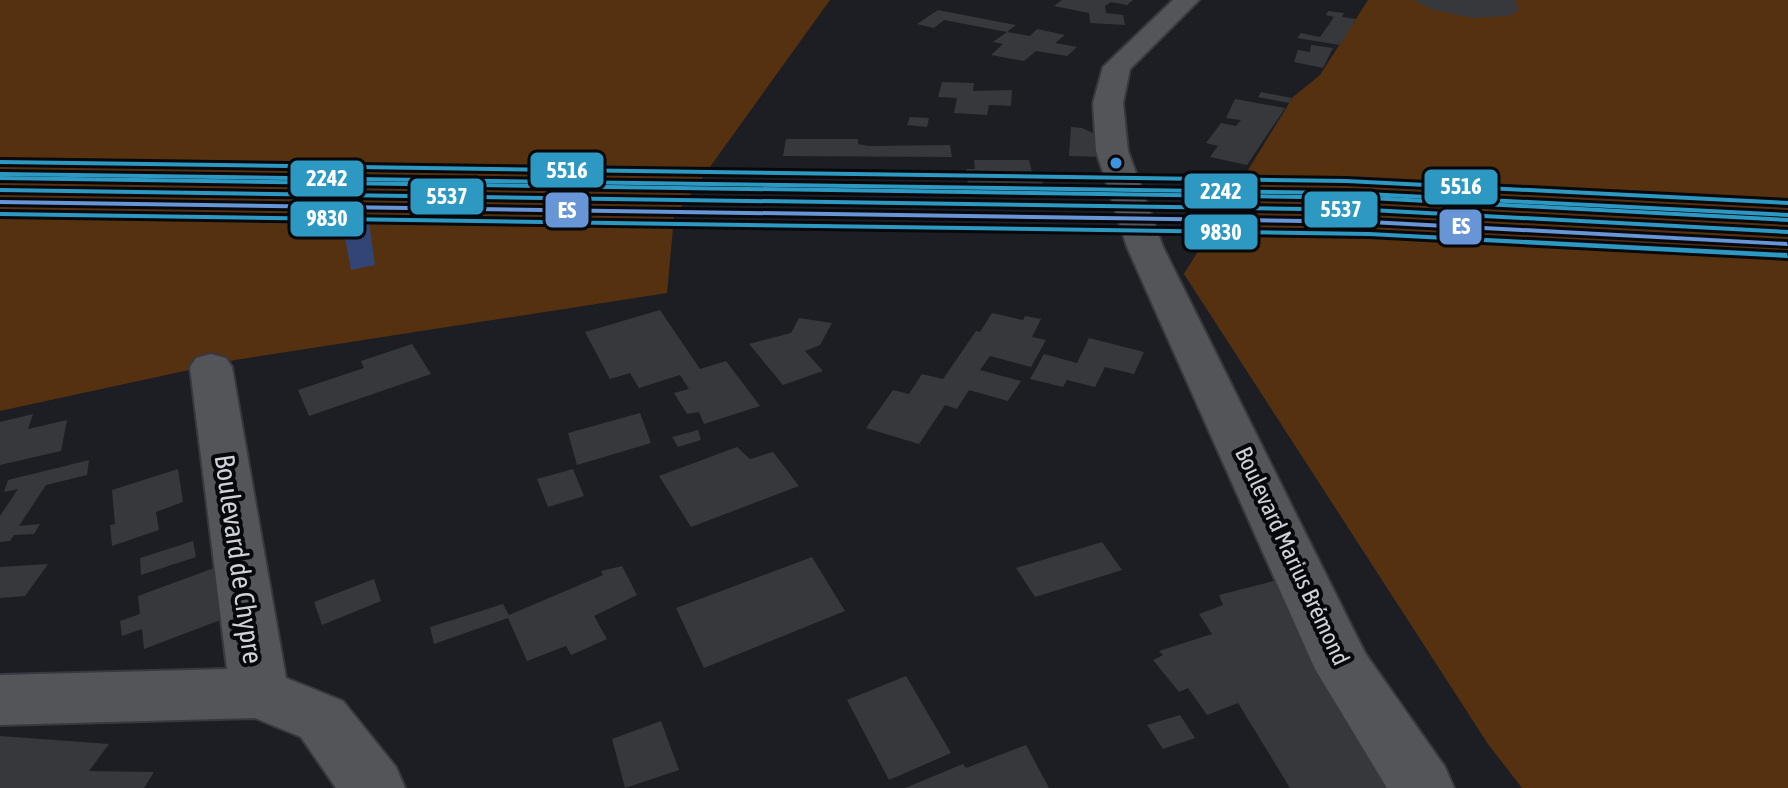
<svg xmlns="http://www.w3.org/2000/svg" width="1788" height="788" font-family="'Asap Condensed',sans-serif">
	<rect width="100%" height="100%" fill="#1c1e24"/>
	<!-- green -->
	<g fill="#553110">
		<path d="M0,0h830l-156,217 -7,76 -432,67 -235,51z"/>
		<path d="M1368,0h420v788h-266l-34,-44 -304,-470 109,-177 27,-22z"/>
	</g>
	<!-- water -->
	<path fill="#314676" d="M369,222l6,43 -24,5 -8,-43z"/>
	<!-- building -->
	<g fill="#36383c">
		<path d="M1062,0h71l-6,5 -16,-3 -6,4 1,7 17,2 2,10 -35,-2 -1,-10 -35,-7z"/>
		<path d="M1413,0h102l4,10 -10,6 -36,2 -40,-8z"/>
		<path d="M938,10l62,12 16,3 -9,7 -63,-12 -10,8 -17,-4z"/>
		<path d="M1328,11l16,2 -2,4 14,2 -16,26 -43,-7 4,-5 19,4 14,-20 -8,-2z"/>
		<path d="M1037,29l28,6 -10,8 22,4 -10,9 -31,-5 -12,10 -33,-6 12,-11 -10,-2 14,-10 23,4z"/>
		<path d="M1311,45l22,3 -10,20 -29,-6 4,-12 12,2z"/>
		<path d="M942,82l32,1 -1,8 39,-1 -1,16 -22,-1 -2,10 -33,-2 3,-15 -19,-1z"/>
		<path d="M1261,92l31,6 -3,5 -31,-6z"/>
		<path d="M1235,99l50,9 -38,57 -37,-8 8,-11 -12,-3 15,-20 15,3 5,-6 -15,-2z"/>
		<path d="M910,117l19,1 -2,9 -20,-2z"/>
		<path d="M1071,127l11,1 15,7 4,22 -32,-1z"/>
		<path d="M786,139h72v5l11,2 81,-1 2,12 -169,-1z"/>
		<path d="M974,160h55l4,16h8l5,21h-67l-2,-12h-9l-2,-16h9z"/>
		<path d="M660,310l40,59 26,-8 34,45 -56,18 -5,-12 -12,2 -13,-21 15,-4 -9,-14 -41,13 -9,-15 -20,6 -25,-47z"/>
		<path d="M992,313l31,7 2,-4 16,3 -9,18 14,3 -15,27 -41,-11 -10,14 41,11 -13,20 -39,-11 -12,19 -12,-4 -26,39 -53,-16 27,-38 16,4 13,-20 21,5 33,-48 4,1z"/>
		<path d="M799,318l33,5 -12,22 -15,6 18,20 -40,14 -34,-41 42,-11z"/>
		<path d="M1089,338l55,14 -10,22 -29,-7 -10,20 -28,-7 -4,7 -33,-8 14,-25 33,9z"/>
		<path d="M412,344l19,30 -122,42 -11,-26 66,-22 -3,-7z"/>
		<path d="M640,413l11,30 -74,22 -9,-32z"/>
		<path d="M33,414l-5,15 39,-9 -6,31 -61,14v-43z"/>
		<path d="M698,430l3,10 -23,7 -6,-10z"/>
		<path d="M737,447l13,12 23,-7 26,34 -108,41 -32,-51z"/>
		<path d="M89,460l-2,15 -41,10 -27,41 21,-2 -6,10 -20,1 -4,6 -10,1v-26l18,-27 -14,3 4,-12z"/>
		<path d="M178,469l5,33 -27,10 3,18 -47,16 -2,-21 5,-1 -3,-34z"/>
		<path d="M573,469l11,27 -36,11 -11,-28z"/>
		<path d="M193,541l3,16 -55,18 -1,-17z"/>
		<path d="M1102,542l20,28 -87,27 -19,-29z"/>
		<path d="M812,557l33,54 -141,57 -28,-60z"/>
		<path d="M48,564l-23,32 -25,2v-31z"/>
		<path d="M622,566l15,29 -43,21 13,23 -36,16 -5,-9 -39,15 -19,-43 -74,26 -4,-17 73,-23 6,11 94,-40 -2,-4z"/>
		<path d="M214,568l9,51 -79,30 -2,-20 -20,7 -2,-15 20,-7 -2,-18z"/>
		<path d="M374,579l7,22 -59,24 -8,-23z"/>
		<path d="M1278,580l119,208h-107l-52,-85 -31,12 -19,-27 -9,4 -26,-32 10,-5 -4,-4 53,-17 -13,-20 24,-9 -4,-10z"/>
		<path d="M906,676l45,77 -62,27 -42,-80z"/>
		<path d="M1180,715l15,23 -32,11 -16,-24z"/>
		<path d="M661,721l18,49 -54,18 -13,-49z"/>
		<path d="M0,736l109,8 -20,27 65,1 -10,16h-144z"/>
		<path d="M1026,745l23,43h-144l58,-24 3,4z"/>
	</g>
	<g fill="none" stroke-linecap="round" stroke-linejoin="round">
		<defs>
			<g id="street">
				<path d="M1173,0h26l-69,69 -7,34 5,48 35,96 202,406 80,114 9,21h-67l-72,-119 -188,-422 -31,-96 -3,-48 10,-36z"/>
				<path d="M211,354l15,4 6,9 54,311 57,23 53,66 9,21h-69l-35,-51 -46,-19 -255,7v-50l227,-6 -37,-302 6,-9z"/>
			</g>
		</defs>
		<!-- street casing -->
		<use href="#street" stroke="#38383e" stroke-width="4"/>
		<!-- street -->
		<use href="#street" fill="#535559" fill-rule="evenodd"/>
		<defs>
			<path id="rail-1" d="M0,188l1370,20 418,22v4l-418,-22 -1370,-20z"/>
			<path id="rail-2" d="M0,200l1370,20 417,22 1,4 -418,-22 -1370,-20z"/>
			<path id="rail-3" d="M0,172l1346,19 442,22v4l-442,-22 -1346,-19z"/>
			<path id="rail-4" d="M0,160l1346,19 442,22v4l-442,-22 -1346,-19z"/>
			<path id="rail-5" d="M0,176l1370,20 418,22v4l-418,-22 -1370,-20z"/>
			<path id="rail-6" d="M0,212l1369,20 418,21 1,5 -419,-22 -1369,-20z"/>
		</defs>
		<!-- rail-1 casing -->
		<use href="#rail-1" stroke="#06080c" stroke-width="6"/>
		<!-- rail-2 casing -->
		<use href="#rail-2" stroke="#06080c" stroke-width="6"/>
		<!-- rail-3 casing -->
		<use href="#rail-3" stroke="#06080c" stroke-width="6"/>
		<!-- rail-4 casing -->
		<use href="#rail-4" stroke="#06080c" stroke-width="6"/>
		<!-- rail-5 casing -->
		<use href="#rail-5" stroke="#06080c" stroke-width="6"/>
		<!-- rail-6 casing -->
		<use href="#rail-6" stroke="#06080c" stroke-width="6"/>
		<!-- rail-1 -->
		<use href="#rail-1" fill="#2d99c2" fill-rule="evenodd"/>
		<!-- rail-2 -->
		<use href="#rail-2" fill="#6795d6" fill-rule="evenodd"/>
		<!-- rail-3 -->
		<use href="#rail-3" fill="#2d99c2" fill-rule="evenodd"/>
		<!-- rail-4 -->
		<use href="#rail-4" fill="#2d99c2" fill-rule="evenodd"/>
		<!-- rail-5 -->
		<use href="#rail-5" fill="#2d99c2" fill-rule="evenodd"/>
		<!-- rail-6 -->
		<use href="#rail-6" fill="#2d99c2" fill-rule="evenodd"/>
	</g>
	<!-- markers -->
	<circle fill="#4094de" stroke="#06080c" stroke-width="3" cx="1116" cy="163" r="7"/>
	<g text-anchor="middle" stroke-width="8" stroke-linejoin="round" paint-order="stroke">
		<!-- street labels -->
		<g font-size="24" fill="#cfd2d9" stroke="#06080c">
			<text transform="translate(1292 556) rotate(65)" y="8">Boulevard Marius Brémond</text>
		</g>
		<!-- near-street labels -->
		<g font-size="28" fill="#cfd2d9" stroke="#06080c">
			<text transform="translate(239 559) rotate(82)" y="10">Boulevard de Chypre</text>
		</g>
	</g>
	<g stroke="#06080c" stroke-width="3">
		<rect x="529" y="151" width="76" height="38" rx="8" fill="#2d99c2"/>
		<rect x="289" y="159" width="76" height="39" rx="8" fill="#2d99c2"/>
		<rect x="1423" y="168" width="76" height="38" rx="8" fill="#2d99c2"/>
		<rect x="1183" y="172" width="76" height="38" rx="8" fill="#2d99c2"/>
		<rect x="409" y="177" width="76" height="39" rx="8" fill="#2d99c2"/>
		<rect x="1303" y="190" width="76" height="39" rx="8" fill="#2d99c2"/>
		<rect x="544" y="191" width="46" height="38" rx="8" fill="#6795d6"/>
		<rect x="289" y="200" width="76" height="38" rx="8" fill="#2d99c2"/>
		<rect x="1438" y="208" width="45" height="38" rx="8" fill="#6795d6"/>
		<rect x="1183" y="213" width="76" height="38" rx="8" fill="#2d99c2"/>
	</g>
	<g font-size="22" text-anchor="middle" font-weight="bold" fill="#fff">
		<text x="567" y="178">5516</text>
		<text x="327" y="186">2242</text>
		<text x="1461" y="194">5516</text>
		<text x="1221" y="199">2242</text>
		<text x="447" y="204">5537</text>
		<text x="1341" y="217">5537</text>
		<text x="567" y="218">ES</text>
		<text x="327" y="226">9830</text>
		<text x="1461" y="234">ES</text>
		<text x="1221" y="240">9830</text>
	</g>
</svg>
